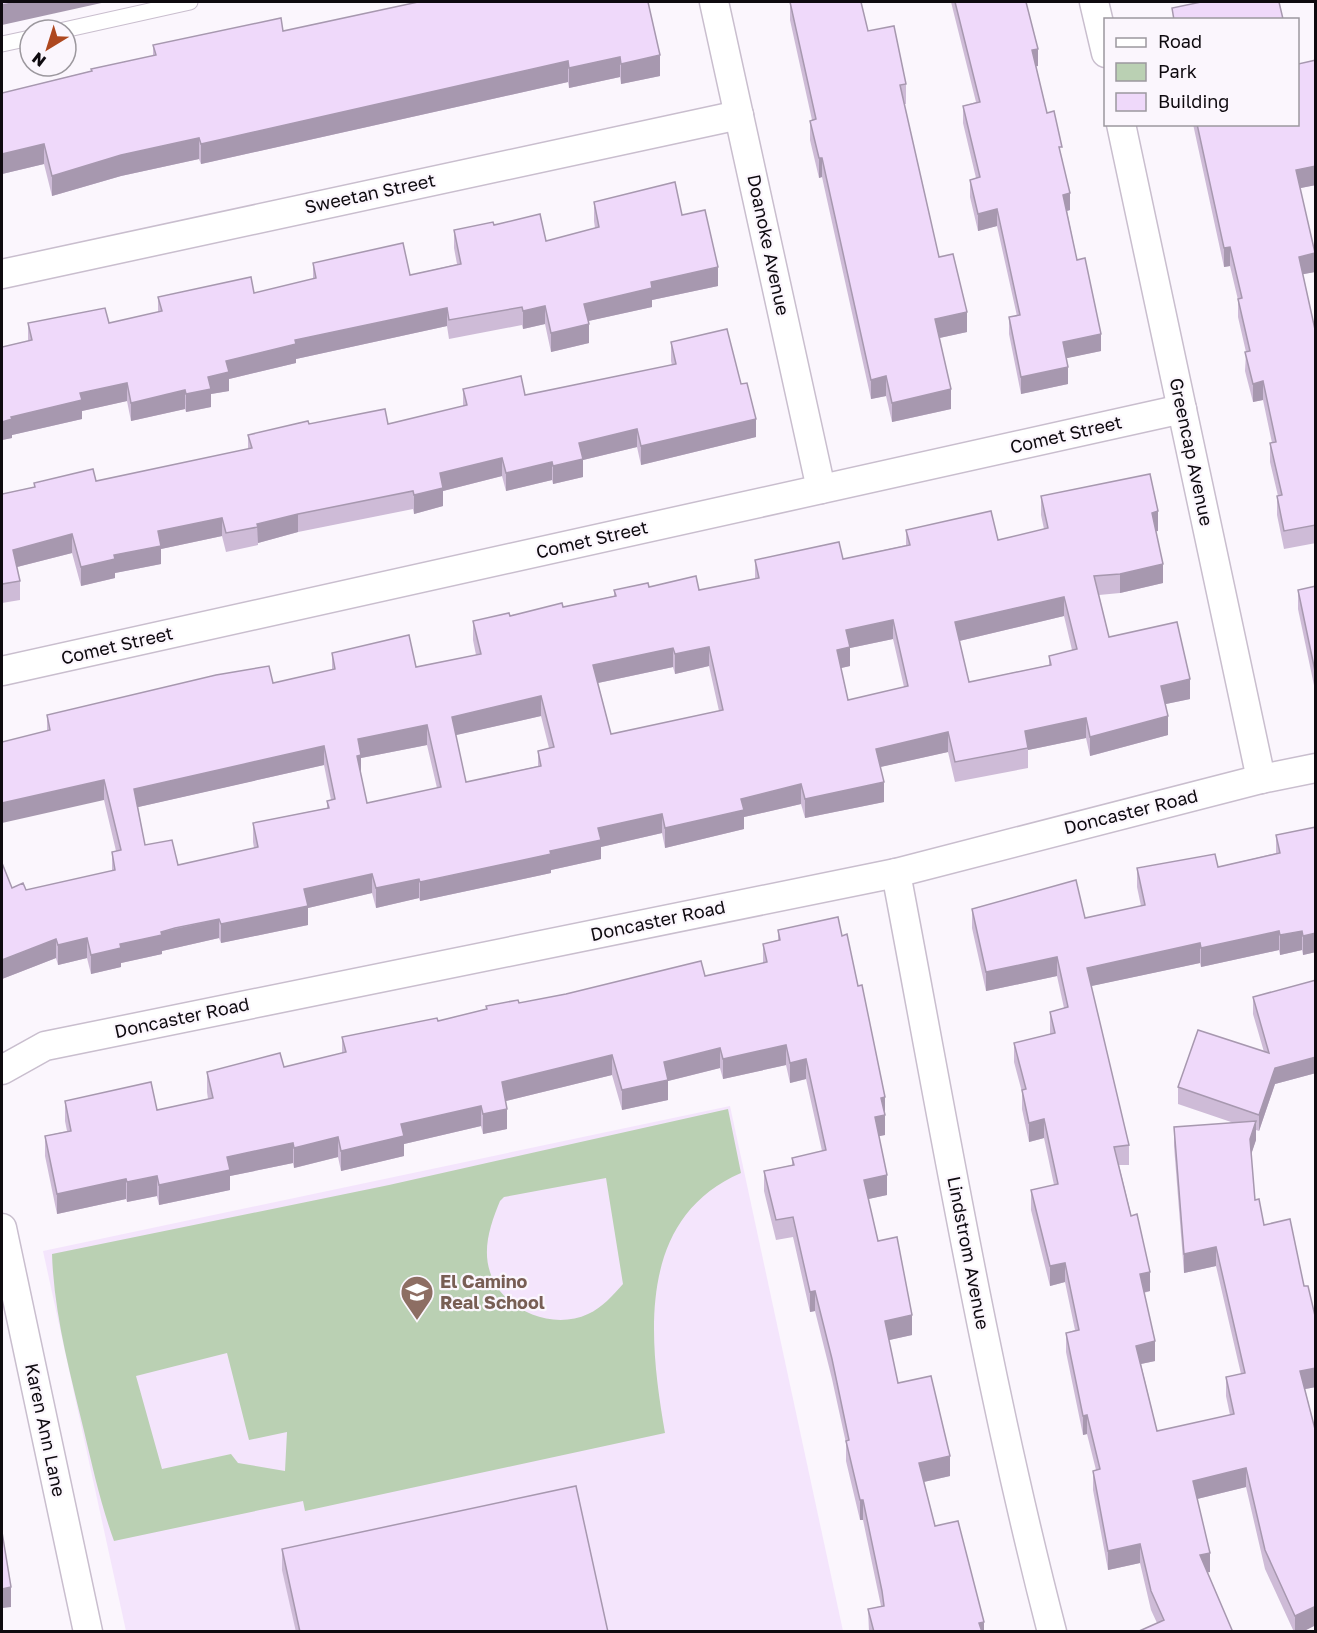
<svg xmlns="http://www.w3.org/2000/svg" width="1317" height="1633" font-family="'Golos Text',sans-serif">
	<rect width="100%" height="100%" fill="#fbf6fd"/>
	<!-- built -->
	<path fill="#f4e5fc" d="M730,1106l113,525h-717l-83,-380z"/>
	<!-- green -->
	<path fill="#bad0b3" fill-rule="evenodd" d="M728,1109l13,64c-106,46 -92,167 -76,260l-360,78 -2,-10 -189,40c-13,-36 -21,-72 -30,-110 -14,-59 -30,-116 -32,-177l337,-69zM606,1178l17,106c-10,11 -21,24 -35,30 -36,17 -86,-4 -98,-42 -8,-24 1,-49 10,-71l4,-4zM227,1353l22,87 38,-8 -2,39 -47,-8 -7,-9 -69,15 -26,-93z"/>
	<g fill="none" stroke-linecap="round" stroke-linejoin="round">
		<defs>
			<g id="lane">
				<path d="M64,30l126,-28"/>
				<path d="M2,44l28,-6"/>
			</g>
			<g id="street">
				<path d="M714,2l107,487"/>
				<path d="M1094,2l12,51"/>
				<path d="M1121,124l140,655"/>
				<path d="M2,274l737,-159"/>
				<path d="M2,671l1180,-262"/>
				<path d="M896,873c48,253 91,509 156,759"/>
				<path d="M2,1070l43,-24 851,-173 365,-94 55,-11"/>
				<path d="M2,1228l86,404"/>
			</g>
		</defs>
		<!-- lane casing -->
		<use href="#lane" stroke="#c9bece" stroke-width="17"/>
		<!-- street casing -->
		<use href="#street" stroke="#c9bece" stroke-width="31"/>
		<!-- lane -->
		<use href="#lane" stroke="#fff" stroke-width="15"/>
		<!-- street -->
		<use href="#street" stroke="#fff" stroke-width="28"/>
	</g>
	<!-- wall -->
	<g fill="#cebbd7" fill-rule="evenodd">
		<path d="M648,2l12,74 -39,8 -1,-7 -51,11 -1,-6 -367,82 -2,-5 -78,17 -69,20 -8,-32 -42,10v-81l89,-22v-2l62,-13v-11l130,-14z"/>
		<path d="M790,2l78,29 38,53v20h-2l35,153 28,75 -28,6 12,71 -59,13 -6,-26 -15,3 -49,-222 -3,1 -9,-38v-19l2,-1 -22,-100z"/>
		<path d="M951,2h75l12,64h-2l11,47 15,45 8,52 -3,1 10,49 24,91 -35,7 2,26 -47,10 -12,-60v-17l8,-1 -20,-90 -19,5 -8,-34v-17l6,-2 -13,-55v-17l13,-4z"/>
		<path d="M1316,60v125l-16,3 15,84 -12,2 13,60v209l-32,6 -7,-34v-19h1l-8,-34v-19h2l-9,-43 -10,2 -8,-31 1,-19 -8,-35v-17l-8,-34 -6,1 -31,-143h105z"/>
		<path d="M594,202l88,13 36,71 -66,14v7l-64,14 1,22 -38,9 -6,-28 -22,5 -1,-4 -73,14 -2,-13 -151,33v4l-67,16v12l-18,3v13l-25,5 -1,-3 -54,12 -4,-20 -45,10v8l-70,16v3l-10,2v-93l26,-6v-18h81l49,-11v-15l96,-4 59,-14v-16l97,12 47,-11 -3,-16v-18l40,-5 52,16 49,-13 -1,-7z"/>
		<path d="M671,342l70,42 15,53 -115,28 -4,-18 -54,13v17l-30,7 -1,-4 -46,11 -4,-15 -59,15v15l-29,8 -1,-5 -115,23 -40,11v2l-32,7 -4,-16 -61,13v15l-46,9v5l-34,8 -9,-33 -55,14 3,14v19l-18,3v-109l32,-7v-4l62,-2 152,-32v-14l61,-11h79l75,-18v-17l62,6 147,-30 -1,-4z"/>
		<path d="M1041,496l117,35h-2l7,52 -43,10 -21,2 10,42 81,62 -24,5 2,31 -78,21 -4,-18 -58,12v18l-73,14 -7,-30 -68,15 4,35 -79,16 -4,-14 -57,13v12l-79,19 -3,-15 -61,14v12l-50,11v3l-131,28 -1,-3 -43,10 -4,-15 -64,15v17l-87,18 -2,-5 -44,10 -13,3v3l-41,9v4l-30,7 -4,-16 -29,7 -2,-7 -54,21v-116l10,25 14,2 86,-19v-19l4,-1 -12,-51 -57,-69v-16l226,-32 59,-13v-17l84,14 60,-12 -3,-15v-19l90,-14 51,-11v-6l35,-3 50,3 56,-11v-19l88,-1 63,-14v-15l92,10 46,-11 -3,-14zM1064,616l8,34 -23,6v9l-80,17 -10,-41zM893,639l11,48 -56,13 -7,-32 9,-2v-18zM709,666l10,45 -108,23 -13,-51 75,-16 2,7zM541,716l8,32 -11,3v15l-72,16 -10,-47zM427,745l10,43 -70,15 -6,-28v-17zM324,765l7,35 -4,1v7l-74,15v19l1,6 -76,17 -33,-20 -7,-38z"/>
		<path d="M1316,586l-1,104 -17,-81v-19z"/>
		<path d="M1316,827v125l-13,3 -1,-5 -22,5 -1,-5 -78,17 -1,-4 -109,23 38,159v20h-10l31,126 -6,2 11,68 -14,3 16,67 73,-16 -4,-19v-19l15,-3 -25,-108 -32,7 -10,-127v-19l60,-4 -56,-19v-17l86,-35 -11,-38v-17l63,-17v93l-41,11 -16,47 -3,-1v10l-5,14 4,46 9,25 40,61 12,34v67l-11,2 11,44v197l-2,-4 -12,6h-8l-29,-63 -19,-82 -49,12 13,73h-3l25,60 -75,-9 -6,-13 -11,-47 -32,7 -15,-80v-19l3,-1 -9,-36 -4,1 -17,-83v-19l9,-3 -10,-48 -15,4 -19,-76v-20l23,-5 -10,-47 -15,4 -7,-33v-17l-8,-30v-19l36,-9v-22l14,-4 -7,-32 -71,15 -14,-63v-19l113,9 56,-12 -4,-19v-19l81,-1 58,-14v-18z"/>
		<path d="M778,930l64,6 16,50 27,111v38l-6,1 8,59 -19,4 10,42 34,94 -23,5 9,43 52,93 -26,6 11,44 49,106h-115l-1,-23 13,-3 -18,-86h-3l-14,-59v-18l-14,-64 -17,-68 -5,1 -17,-75 -17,3 -12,-49v-20l28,-6v-7l30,-7 -16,-72 -16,4 -4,-18 -63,14 -3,-11 -52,13v19l-46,10 -10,-35 -106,26 1,28 -24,5 -2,-8 -77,18v12l-63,15 -3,-14 -44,11 -1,-5 -63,13v14l-71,15 -2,-9 -30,6 -1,-3 -69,15 -12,-58v-20l22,-5 -2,-10v-20l92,9 51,-11 -1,-7v-20l77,-5 58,-14v-16l96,-16 48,-12v-3l33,-3 186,-27 58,-13v-19l15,-4z"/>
		<path d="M282,1549l326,83h-312l-14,-62z"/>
	</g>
	<!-- shaded-wall -->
	<g fill="#a798af">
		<path d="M18,2h88l-104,23v-20z"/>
		<path d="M1038,49v17l-6,1v-17z"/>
		<path d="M660,55v21l-39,8v-20z"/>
		<path d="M620,57v20l-51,11v-20z"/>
		<path d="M568,61v21l-367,82v-20z"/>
		<path d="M199,138v21l-78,17 -69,20v-20l69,-21z"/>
		<path d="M44,144v20l-42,10v-20z"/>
		<path d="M819,158h3v19l-3,1z"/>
		<path d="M1316,166v19l-20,4v-19z"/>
		<path d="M1070,193v17l-7,2v-17z"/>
		<path d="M997,209v17l-19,5v-17z"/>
		<path d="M1230,247v19l-6,1v-19z"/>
		<path d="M1315,253v19l-16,3v-18z"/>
		<path d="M718,267v19l-66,14v7l-68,15v-18l67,-22z"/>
		<path d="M545,306v18l-22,5v-18z"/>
		<path d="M447,308v18l-151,33v4l-67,16v12l-18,3v13l-25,5v-18l40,-33 69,-21z"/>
		<path d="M967,312v20l-32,7v-20z"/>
		<path d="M589,324v19l-38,9v-19z"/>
		<path d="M1101,334v17l-38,8v-17z"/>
		<path d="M1068,367v17l-47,10v-17z"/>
		<path d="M886,376v20l-15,3v-19z"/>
		<path d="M1263,381v19l-10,2v-18z"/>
		<path d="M127,383v18l-45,10v8l-70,16v3l-10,2v-18l9,-5 69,-24z"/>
		<path d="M951,389v20l-59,13v-19z"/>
		<path d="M185,390v19l-54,12v-18z"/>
		<path d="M756,419v18l-115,28v-19z"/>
		<path d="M637,429v18l-54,13v17l-30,7v-18l26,-23z"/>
		<path d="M502,458v18l-59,15v15l-29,8v-19l26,-22z"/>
		<path d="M552,462v18l-46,11v-18z"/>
		<path d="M1158,511v20l-6,1v-19z"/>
		<path d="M298,514v18l-40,11 -1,-19z"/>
		<path d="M222,518v18l-61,13v15l-46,9v5l-34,8v-19l33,-12 44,-24z"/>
		<path d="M72,534v19l-59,15v-18z"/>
		<path d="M1163,564v19l-43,10v-19z"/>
		<path d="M1064,597v19l-109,26v-20z"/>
		<path d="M893,620v19l-43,9v18l-13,3v-19l9,-20z"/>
		<path d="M709,647v19l-34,8v-20z"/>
		<path d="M673,648v19l-80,17v-19z"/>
		<path d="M1190,679v20l-29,6v-19z"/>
		<path d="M541,696v20l-89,20v-19z"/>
		<path d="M1168,716v19l-78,21v-19z"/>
		<path d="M1086,718v20l-58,12 -3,-19z"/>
		<path d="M427,725v20l-66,13v17l-4,-19 1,-17z"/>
		<path d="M948,732v20l-72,16v-19z"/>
		<path d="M324,746v19l-190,43v-19z"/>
		<path d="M104,780v20l-102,23v-20z"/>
		<path d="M884,782v20l-79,16v-19z"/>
		<path d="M801,784v20l-57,13v12l-79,19v-20l76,-29z"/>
		<path d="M662,814v19l-61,14v12l-50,11v3l-131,28v-19l130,-31 48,-23z"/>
		<path d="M372,874v19l-64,15v17l-87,18v-19l83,-35z"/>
		<path d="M419,879v19l-43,10v-20z"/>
		<path d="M219,919v19l-57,13v3l-41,9v4l-30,7v-19l29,-11 41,-12z"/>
		<path d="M1279,931v19l-78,17v-19z"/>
		<path d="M1302,931v19l-22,5v-20z"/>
		<path d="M1316,933v19l-13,3v-19z"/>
		<path d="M87,938v20l-29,7v-20z"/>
		<path d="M56,939v19l-54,21v-19z"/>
		<path d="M1200,943v20l-113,24v-19z"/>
		<path d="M1057,957v19l-71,15v-19z"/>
		<path d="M786,1045v20l-63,14v-20z"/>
		<path d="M720,1048v20l-52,13v19l-46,10v-20l42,-28z"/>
		<path d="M612,1055v20l-110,27v-20z"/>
		<path d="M1316,1057v16l-41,11 -16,47v-16l16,-47z"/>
		<path d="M806,1059v20l-16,4v-20z"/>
		<path d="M885,1097v38l-10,2v-20l6,-19z"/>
		<path d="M481,1106v20l-77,18v12l-63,15v-20l60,-27z"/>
		<path d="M507,1109v20l-24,5v-20z"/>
		<path d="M1044,1119v19l-15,4v-19z"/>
		<path d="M1256,1121v19l-6,18v-19z"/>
		<path d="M338,1137v20l-44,11v-20z"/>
		<path d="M293,1143v20l-63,13v14l-71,15v-20l68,-28z"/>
		<path d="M887,1175v20l-23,5v-20z"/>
		<path d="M157,1176v20l-30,6v-20z"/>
		<path d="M126,1179v20l-69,15v-20z"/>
		<path d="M1216,1247v19l-32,7v-19z"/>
		<path d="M1065,1263v19l-15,4v-20z"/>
		<path d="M1150,1272v19l-10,2v-19z"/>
		<path d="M815,1291v20l-5,1v-20z"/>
		<path d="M912,1315v20l-27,6v-20z"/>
		<path d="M1155,1341v20l-19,4v-19z"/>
		<path d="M1316,1368v19l-16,3v-19z"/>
		<path d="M1087,1415v19l-4,1v-19z"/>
		<path d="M950,1456v20l-31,7v-20z"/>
		<path d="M1246,1468v19l-53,13v-19z"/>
		<rect x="860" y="1500" width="3" height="20"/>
		<path d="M1140,1544v19l-32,7v-19z"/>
		<path d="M1210,1553v19l-10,2v-19z"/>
		<path d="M11,1587v20l-8,1v14l-1,1v-34z"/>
		<path d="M1314,1607v19l-12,6h-7v-16z"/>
		<path d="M984,1622v10h-5v-9z"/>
	</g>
	<!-- building -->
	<g fill="#efd9fa" stroke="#a798af" stroke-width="1.5" fill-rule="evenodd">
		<path d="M2,2h16l-16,3z"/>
		<path d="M418,2h230l12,53 -39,9 -1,-7 -51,11 -1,-7 -367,83 -2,-6 -78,17 -69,21 -8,-32 -42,10v-61l90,-22 -1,-2 65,-14 -3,-10 128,-27 2,13z"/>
		<path d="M790,2h71l7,29 26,-5 12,58 -6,1 39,172 14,-3 14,58 -32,7 16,70 -59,14 -6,-27 -15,4 -49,-222h-3l-9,-37 6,-2z"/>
		<path d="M955,2h71l12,47 -6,1 15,63 7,-2 8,36h-3l11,46 -7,2 14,65 8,-2 16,76 -38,8 5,25 -47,10 -12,-60 11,-2 -23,-106 -19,5 -8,-34 10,-3 -17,-71 17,-4z"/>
		<path d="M1201,2h78l4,17 -109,1 -2,-12z"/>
		<path d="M1316,60v106l-20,4 19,83 -16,4 17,77v191l-32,6 -7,-35 5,-1 -12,-52 6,-1 -13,-61 -10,3 -8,-32 5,-1 -12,-52 4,-1 -12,-51 -6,1 -27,-124h101v-60z"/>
		<path d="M675,182l7,33 23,-5 13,57 -67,15 1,6 -68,16 5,20 -38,9 -6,-27 -22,5 -1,-4 -73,13 -2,-12 -152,32 1,4 -70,17 3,11 -21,5 3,12 -25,5 -1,-4 -54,13 -4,-20 -47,10 2,7 -71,17 1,2 -10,3v-75l30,-7 -4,-17 77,-15 4,15 53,-12 -4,-14 93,-20 3,16 62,-15 -3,-15 90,-20 7,32 51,-11 -7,-34 39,-8 1,3 46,-11 6,27 53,-14 -5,-25z"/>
		<path d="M727,329l14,55 6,-1 9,36 -115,27 -4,-17 -58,14 4,16 -30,7 -1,-4 -46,11 -4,-15 -62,15 3,15 -29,7 -1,-4 -115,23 -41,10 1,3 -32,6 -4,-15 -64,13 3,15 -47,9 1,4 -34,8 -9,-33 -59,16 7,31 -18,3v-90l33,-7 -1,-4 59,-14 3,12 156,-33 -4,-13 60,-14 1,3 76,-15 3,15 79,-19 -4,-16 58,-13 4,19 151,-31 -5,-22z"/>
		<path d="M1150,474l8,37 -6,2 11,51 -43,10 -26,2 15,61 68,-15 13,57 -29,7 7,30 -78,21 -4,-19 -61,13 3,17 -73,14 -7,-30 -72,17 8,33 -79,17 -4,-15 -60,15 3,11 -79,18 -3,-14 -64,14 3,12 -51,11 1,3 -131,28 -1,-3 -43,9 -4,-14 -68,15 4,17 -87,18 -2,-5 -44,9 -14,4 1,3 -42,9 1,4 -30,7 -4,-17 -29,7 -2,-6 -54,21v-97l10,25 11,-5 3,7 89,-20 -3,-18 9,-2 -17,-70 -102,23v-61l48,-12 -3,-15 169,-40 53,-9 4,17 62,-14 -3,-16 77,-18 7,32 65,-13 -8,-33 36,-8 1,3 52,-13 1,4 53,-11 -2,-6 34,-7 1,4 47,-11 3,14 60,-12 -4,-18 84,-18 4,17 67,-14 -4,-15 85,-19 7,29 50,-12 -7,-32zM1064,597l13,52 -28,7 2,9 -82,17 -14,-60zM893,620l15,66 -60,14 -11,-50 13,-3 -4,-17zM709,647l14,63 -112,24 -18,-69 80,-17 2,6zM541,696l13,51 -16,4 3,15 -75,16 -14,-65zM427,725l14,62 -74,16 -10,-47 4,-1 -3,-16zM324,746l11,53 -8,2 2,7 -76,15 5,24 -80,18 -6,-25 -27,5 -11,-56z"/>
		<path d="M1316,586v85h-1l-17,-81z"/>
		<path d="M1316,827v106l-13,3 -1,-5 -22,4 -1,-4 -78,17 -1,-5 -113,25 42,177 -15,2 17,69 6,-2 13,58 -10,2 15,67 -19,5 21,85 77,-17 -8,-37 19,-4 -29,-126 -32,7 -10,-127 82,-6 -6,18 5,61 4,-1 5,26 26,-6 14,67h4l8,34v48l-16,3 16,62v178l-2,-4 -19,9 -30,-66 -19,-82 -53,13 17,72 -10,2 32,75 -3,2h-92l27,-12 -13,-29 -11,-47 -32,7 -15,-80 7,-2 -13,-54 -4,1 -17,-83 13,-3 -14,-67 -15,3 -19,-76 27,-6 -14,-65 -15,4 -7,-33 4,-1 -12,-46 41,-10 -5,-21 18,-5 -11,-50 -71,15 -14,-63 104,-29 9,38 60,-13 -8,-37 78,-14 3,13 62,-14 -4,-18z"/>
		<path d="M838,917l4,19 5,-2 11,52 4,-1 23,112 -4,1 4,17 -10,2 12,58 -23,5 14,61 19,-4 15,78 -27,6 13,62 33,-7 19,80 -31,7 16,63 23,-5 26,101 -5,1 3,9h-108l-6,-23 16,-3 -2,-15 -19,-91h-3l-14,-59 3,-1 -17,-81 -17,-68 -5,1 -17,-75 -17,3 -12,-49 30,-6 -2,-7 34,-8 -20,-91 -16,4 -4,-18 -63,14 -3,-11 -56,14 4,18 -46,10 -10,-35 -110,27 5,27 -24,5 -2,-8 -80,18 3,12 -63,15 -3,-14 -44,11 -1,-5 -66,14 3,13 -71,15 -2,-9 -30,6 -1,-3 -69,15 -12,-58 26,-5 -6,-30 86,-19 6,28 56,-12 -6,-26 73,-19 4,14 62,-15 -4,-15 95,-19 1,3 49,-12 -1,-3 32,-6 1,3 47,-9 135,-33 4,15 62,-14 -4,-18 17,-4 -2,-10z"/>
		<path d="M1316,980v77l-41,11 -16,47 -81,-28 20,-57 71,23 -16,-56z"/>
		<path d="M576,1486l32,146h-308l-18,-83z"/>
		<path d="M2,1532l9,55 -9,2z"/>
	</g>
	<!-- icons -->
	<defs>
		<symbol id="school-pin" viewBox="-11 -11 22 30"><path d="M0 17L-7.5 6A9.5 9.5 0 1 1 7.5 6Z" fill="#8d6e63" stroke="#fbf6fd"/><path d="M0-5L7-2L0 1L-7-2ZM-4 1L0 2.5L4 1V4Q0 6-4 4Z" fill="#fff"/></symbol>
	</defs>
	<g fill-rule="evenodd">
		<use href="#school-pin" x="398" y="1273" width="38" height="52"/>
	</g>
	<g text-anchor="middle" stroke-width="4.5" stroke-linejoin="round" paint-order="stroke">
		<!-- street labels -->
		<g font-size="18" fill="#0e0a0f" stroke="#fbf6fd">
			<text transform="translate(370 194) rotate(-12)" y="6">Sweetan Street</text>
			<text transform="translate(768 245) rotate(78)" y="6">Doanoke Avenue</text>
			<text transform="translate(1066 435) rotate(-13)" y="6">Comet Street</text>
			<text transform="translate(1191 452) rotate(78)" y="6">Greencap Avenue</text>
			<text transform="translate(592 540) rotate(-13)" y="6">Comet Street</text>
			<text transform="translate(117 646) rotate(-13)" y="6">Comet Street</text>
			<text transform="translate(1131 812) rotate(-14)" y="6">Doncaster Road</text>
			<text transform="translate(658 921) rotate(-12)" y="6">Doncaster Road</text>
			<text transform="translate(182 1018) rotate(-12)" y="6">Doncaster Road</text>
			<text transform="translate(968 1253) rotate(79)" y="6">Lindstrom Avenue</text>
			<text transform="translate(45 1430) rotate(78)" y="6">Karen Ann Lane</text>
		</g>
		<!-- education labels -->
		<g font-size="18" font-weight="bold" fill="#785e54" stroke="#fbf6fd" text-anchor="start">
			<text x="440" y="1288">El Camino<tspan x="440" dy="21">Real School</tspan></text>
		</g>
	</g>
	<!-- border -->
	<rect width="1317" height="1633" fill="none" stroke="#0e0a0f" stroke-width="6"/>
	<!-- legend -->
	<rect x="1104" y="18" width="195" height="108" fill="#fbf6fd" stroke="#9c989e" stroke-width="1.5"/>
	<rect x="1116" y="38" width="30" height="9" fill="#ffffff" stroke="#9c989e" stroke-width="1.5"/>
	<text x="1158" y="48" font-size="18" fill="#0e0a0f">Road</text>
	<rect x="1116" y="63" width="30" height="18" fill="#bad0b3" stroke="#9c989e" stroke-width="1.5"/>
	<text x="1158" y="78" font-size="18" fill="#0e0a0f">Park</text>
	<rect x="1116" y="93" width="30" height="18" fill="#efd9fa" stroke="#9c989e" stroke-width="1.5"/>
	<text x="1158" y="108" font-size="18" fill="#0e0a0f">Building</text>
	<!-- north arrow -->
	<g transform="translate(48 48) rotate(218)"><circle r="28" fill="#fbf6fd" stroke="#9c989e" stroke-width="1.5"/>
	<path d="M0-4.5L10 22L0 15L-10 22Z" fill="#ae481f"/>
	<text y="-9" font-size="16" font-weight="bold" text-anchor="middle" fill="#0e0a0f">N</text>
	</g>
</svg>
